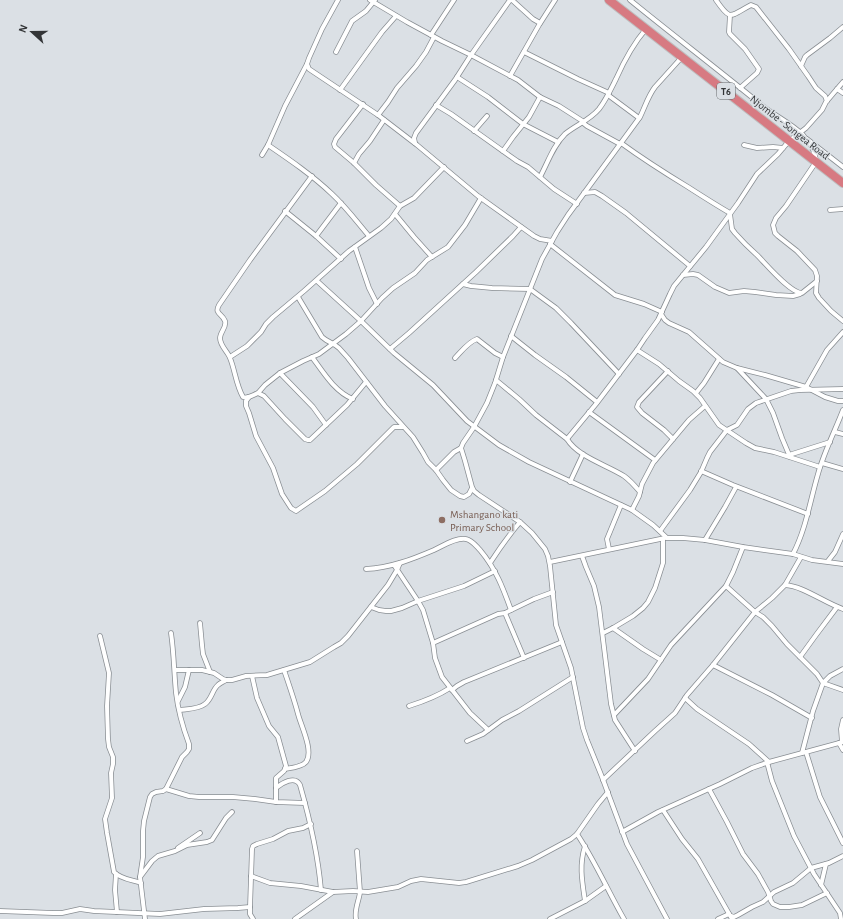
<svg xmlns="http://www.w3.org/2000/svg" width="843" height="919" font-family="'Alegreya Sans',sans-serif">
	<rect width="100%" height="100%" fill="#dbe0e5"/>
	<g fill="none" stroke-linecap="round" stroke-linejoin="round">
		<defs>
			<g id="street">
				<path d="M338,0l-16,29 -13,29 -2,6 2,5 69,46 39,30 61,51 56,40 6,3 12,2"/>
				<path d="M370,0l37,22 35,19 29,14 47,25 22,17 19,9 25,16"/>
				<path d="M512,0l21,19 7,4"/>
				<path d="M630,0c43,35 86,68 129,103 14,12 31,19 44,32 7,8 13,17 13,27l-30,44 -10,12 -3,7 2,8 3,3 19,15 18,19 2,6 -1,17 3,5 12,13 12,10"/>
				<path d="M716,0c15,22 14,16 35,5l5,2 33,42 19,27 8,12 9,8 2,5"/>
				<path d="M730,15l-1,17 1,2 15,15 14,20 -2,4 -17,15"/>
				<path d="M431,35l23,-35"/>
				<path d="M336,52l16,-31 14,-10 9,-11"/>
				<path d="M524,52l54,27 31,14"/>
				<path d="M801,66l4,-9 2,-2 23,-17 13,-11"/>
				<path d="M510,76l29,-51 16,-25"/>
				<path d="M457,77l31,20 35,27 35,18"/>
				<path d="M837,89l6,4"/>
				<path d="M340,90l42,-58 14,-16"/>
				<path d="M608,95l31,23"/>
				<path d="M363,104l-27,35 -2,5 1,3 19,16 22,22 24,21"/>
				<path d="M436,105l15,9 66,47 11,6 26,22 23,15"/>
				<path d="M378,115l10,-13 9,-14 19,-22 10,-14 8,-15"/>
				<path d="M582,122l5,4 33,18"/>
				<path d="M474,131l13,-15"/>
				<path d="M807,139l36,28"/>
				<path d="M415,143l-1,-5 2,-5 39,-53 16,-25 39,-55"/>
				<path d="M621,143c22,16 44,30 67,44 14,9 28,18 42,26"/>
				<path d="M268,145c22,15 44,30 64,49 14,13 25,28 37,42"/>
				<path d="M744,145l13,3 16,-1 10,1"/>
				<path d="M503,151l10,-14 16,-20 11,-20"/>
				<path d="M262,155l6,-10 17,-39 22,-42"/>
				<path d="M354,163l5,-9 11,-13 14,-21"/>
				<path d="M312,176l-62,84 -31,45c-5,9 3,8 6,16 2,6 -5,11 -5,17 0,8 8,14 10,20 5,12 6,27 13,39 5,2 10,-2 15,-4l6,3 21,23 20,20 3,1h2l37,-35 19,-23"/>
				<path d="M540,177c8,-15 13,-31 25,-43 11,-9 25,-14 34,-25 7,-9 12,-20 17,-30 8,-18 17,-35 30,-50"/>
				<path d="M584,193l11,-1 7,4 24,17 64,53"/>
				<path d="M830,210l13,-1"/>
				<path d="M285,211l31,25 25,23"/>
				<path d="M395,214l19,23 18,20"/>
				<path d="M730,214l2,15 3,4c7,8 14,15 22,22 9,9 33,38 45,38l15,-12"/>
				<path d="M316,236l25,-33"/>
				<path d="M550,244l65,51 29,9 18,8"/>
				<path d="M355,247l14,41 8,16"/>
				<path d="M683,275l10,-1 5,1 17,12 14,6 15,-2 11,1 21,3 17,1 7,-2"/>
				<path d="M317,281l44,40 33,32 39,32 34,36 32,24 30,17 103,48 21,15 14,13h16l22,2 38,7 50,7 19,6 31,4"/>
				<path d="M463,284l8,2 21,2 38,1 26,19 15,15 48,51"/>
				<path d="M298,297l24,40 4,3 9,5 4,3 9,10 37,48 28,31 10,16 5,9 8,8 7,10 8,10 9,6 4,1 5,-3 3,-6"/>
				<path d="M661,314l4,6 4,3 20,9 34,30 14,6 28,7 41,12 19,10 13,4h5"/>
				<path d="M511,336l24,19 31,22 31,25"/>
				<path d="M390,349l19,-16 67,-61 37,-36 8,-9"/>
				<path d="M637,350l22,14 20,17 14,10 7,7 19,27 27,18 9,5 19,4 46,15"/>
				<path d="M230,357l17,-11 14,-14 5,-8 7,-7 31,-26 45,-40 32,-23 10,-9 9,-13 14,-8 30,-31"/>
				<path d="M312,357c11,15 23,35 41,42"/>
				<path d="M455,358c6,-6 13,-16 22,-19l18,14 8,4"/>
				<path d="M737,368l29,31 7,14 9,25 8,19"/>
				<path d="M668,371l-29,31 -2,5 5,6 22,17 9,9"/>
				<path d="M280,373l33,34 13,18"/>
				<path d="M496,380l23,19 17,16 31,24c11,18 40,26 57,37 7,5 11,10 16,16"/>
				<path d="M806,387l21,-37 16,-18"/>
				<path d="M258,393l7,-8 15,-12 23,-12 16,-7 27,-20 15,-13 21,-23 11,-10 22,-15 12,-13 21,-13 17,-22 16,-27"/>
				<path d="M696,393l8,-10 15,-24"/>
				<path d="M249,397l-3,4v5l3,7 7,23 17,32 9,26 9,14 5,3 29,-20 32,-27 37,-37h9"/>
				<path d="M589,412l66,48"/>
				<path d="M835,432l8,2"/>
				<path d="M567,439l29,-35 41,-54 8,-12 13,-18 12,-26 4,-8 32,-39 32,-44 19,-29 21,-20 11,-13 17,-13 16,-18 4,-8 17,-20"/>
				<path d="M789,455l41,-13"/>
				<path d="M822,463l21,6"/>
				<path d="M436,470l18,-18 7,-4"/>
				<path d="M701,471l32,14 75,29"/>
				<path d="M570,482l13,-28"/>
				<path d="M632,510l7,-14 3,-12 11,-21 36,-43 16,-14"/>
				<path d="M660,531l30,-41 11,-18 6,-14 3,-6 17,-22 10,-5 11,-16 8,-6 35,-12 9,-1 43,-1"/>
				<path d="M705,540l20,-33 11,-20"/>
				<path d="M609,549l-2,-10 14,-34"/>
				<path d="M793,554c13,-25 17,-53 25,-80 6,-22 17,-43 25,-64"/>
				<path d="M582,556l4,11 8,19 5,21 12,97 4,16 20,31"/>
				<path d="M828,561l7,-9 8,-18"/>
				<path d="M550,562c38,-8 76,-16 115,-24"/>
				<path d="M490,563c9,-14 19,-28 30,-41"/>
				<path d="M394,565l24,36 5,9 10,33 2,15 7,19 28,36 15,14 3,3"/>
				<path d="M366,569c24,-1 47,-10 68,-19 9,-4 22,-13 32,-11 6,1 10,7 14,11 16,19 23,38 31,60"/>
				<path d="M785,585c18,1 40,18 58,24"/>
				<path d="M726,586l29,26 8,5 9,9 15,18 30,30 6,9 20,7"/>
				<path d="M371,607l8,3 7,1h5l11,-3 16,-7 46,-15 31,-15"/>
				<path d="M505,613l19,45"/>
				<path d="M200,623l2,22 1,9 7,18"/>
				<path d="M613,628l30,21 18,11"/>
				<path d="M603,633l10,-5 20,-12 10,-8 5,-6 7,-14 8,-25v-24"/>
				<path d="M100,636l9,37 -2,33 1,33 1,8 4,10v7l-2,9 1,25 -7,21 2,14 7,39c6,7 19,8 27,11"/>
				<path d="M433,643l65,-29 7,-1 29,-14 19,-7"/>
				<path d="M800,657l16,-22 21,-28"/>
				<path d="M713,665l59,30 40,23"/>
				<path d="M175,670h27l12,3 9,6 3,1h6l14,-4 21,-1 43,-13 24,-15 7,-4 7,-7 40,-51 9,-15 3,-7"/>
				<path d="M284,670c5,15 10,29 14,44 3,12 16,37 8,48 -4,5 -15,6 -21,7"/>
				<path d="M252,676l5,22 12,28 9,11 8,29 -2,5 -8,7v24"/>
				<path d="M452,690l5,-4 7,-4 98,-40"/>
				<path d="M685,698l12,11 52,35 20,18"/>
				<path d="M178,701l7,-14 4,-17"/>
				<path d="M409,706c16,-5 27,-9 41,-18"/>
				<path d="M180,710c7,-1 19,-1 25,-6 7,-5 7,-14 13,-19 2,-2 5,-3 8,-5"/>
				<path d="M614,715l34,-36 23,-34 55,-59 7,-14 10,-25"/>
				<path d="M467,741l16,-7 19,-14 17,-9 54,-34"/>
				<path d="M842,742l-1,-13 2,-9"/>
				<path d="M839,743l4,7"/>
				<path d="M806,752l14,45 23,46"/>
				<path d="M802,753l11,-42 10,-28 7,-7 13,-7"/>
				<path d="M767,762l5,19 22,55 20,38 26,39 1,6"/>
				<path d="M603,780l52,-49 20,-18 12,-18 26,-30 42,-53 17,-14 13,-13 16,-28"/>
				<path d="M276,788c6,-5 19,-13 24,-3 10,35 18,69 21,105"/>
				<path d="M166,789l23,7 10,1h34l22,2 21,3 29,1"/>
				<path d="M709,789l18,33 16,32 15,20 10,18 3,9 2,3 7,3h9l13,-2 25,-12"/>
				<path d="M663,810l19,29 16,20 34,60"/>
				<path d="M622,832l36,-20 62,-28 32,-16 17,-6 74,-20"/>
				<path d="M577,834c18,27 31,57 47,85"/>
				<path d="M585,846c-6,19 -3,35 0,55"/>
				<path d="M178,848l22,-15"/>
				<path d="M116,874l-1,16 2,22"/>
				<path d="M251,876l19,7 31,3 32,6 20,-1 15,1 30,-5 13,-6 10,-2 38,4 7,-1 52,-16 14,-6 39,-21 6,-5 21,-30 10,-12"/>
				<path d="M140,877l12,-16 6,-5 17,-5 12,-6 20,-3 5,-2 14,-22 6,-6"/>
				<path d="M821,885l5,-21"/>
				<path d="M0,911l53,2h9l18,-4 14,2 66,3 44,-5 34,-1 12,-1"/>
				<path d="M731,916l3,1 4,-2 14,-8 11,-5 11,-10 19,-9 18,-15 18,-5 14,-7"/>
				<path d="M145,919l-5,-42 3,-20v-26l1,-10 6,-24 2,-3 4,-2 7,-1 3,-2 16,-32 5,-5 2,-3v-5c-6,-16 -11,-34 -13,-51 -2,-20 -2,-40 -5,-60"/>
				<path d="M253,919l-3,-5v-7l2,-58 1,-3 4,-2 16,-5 15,-8 15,-3 8,-4"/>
				<path d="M295,919l38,-27"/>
				<path d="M356,919c-2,-9 3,-18 4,-27l-3,-41"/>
				<path d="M550,919l35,-18 21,-15"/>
				<path d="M667,919l-40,-75 -25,-67 -15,-37 -4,-12 -12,-60 -15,-43 -6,-59 -2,-10 -3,-7 -13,-16 -12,-11 -41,-27 -5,-4 -2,-4 -7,-26 -4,-13 2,-5 11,-16 13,-24 8,-20 8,-26 39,-98 15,-27 11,-17 72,-98c5,-10 8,-21 15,-30l27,-30"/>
				<path d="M718,919l11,-5"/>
			</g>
			<path id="highway" d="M609,0l234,183"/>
		</defs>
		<!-- street casing -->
		<use href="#street" stroke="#898e93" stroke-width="5.5"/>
		<!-- highway casing -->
		<use href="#highway" stroke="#bebebf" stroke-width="10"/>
		<!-- street -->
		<use href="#street" stroke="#fff" stroke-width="4"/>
		<!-- highway -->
		<use href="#highway" stroke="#d77a82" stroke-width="8"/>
	</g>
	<!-- markers -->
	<circle fill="#8d6e63" stroke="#dbe0e5" stroke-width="1.5" cx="442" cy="520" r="4"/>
	<g text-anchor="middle" stroke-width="3" stroke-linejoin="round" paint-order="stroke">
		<!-- shield labels -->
		<rect fill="#dbe0e5" stroke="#65686b" stroke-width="1" x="717" y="83" width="18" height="16" rx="3"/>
		<g font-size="10" font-weight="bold" fill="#333537">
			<text x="726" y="95">T6</text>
		</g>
		<!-- street labels -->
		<g font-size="11" fill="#333537" stroke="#dbe0e5">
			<text transform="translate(790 127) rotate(38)" y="4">Njombe - Songea Road</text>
		</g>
		<!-- education labels -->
		<g font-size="11" fill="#785e54" stroke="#dbe0e5" text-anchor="start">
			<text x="450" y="518">Mshangano kati<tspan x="450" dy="13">Primary School</tspan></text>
		</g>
	</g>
	<!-- north arrow -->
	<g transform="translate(32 32) rotate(291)" stroke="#dbe0e5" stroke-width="3" paint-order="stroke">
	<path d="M0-3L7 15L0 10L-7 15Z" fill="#333537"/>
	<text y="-6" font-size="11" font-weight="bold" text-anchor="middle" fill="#333537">N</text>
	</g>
</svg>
